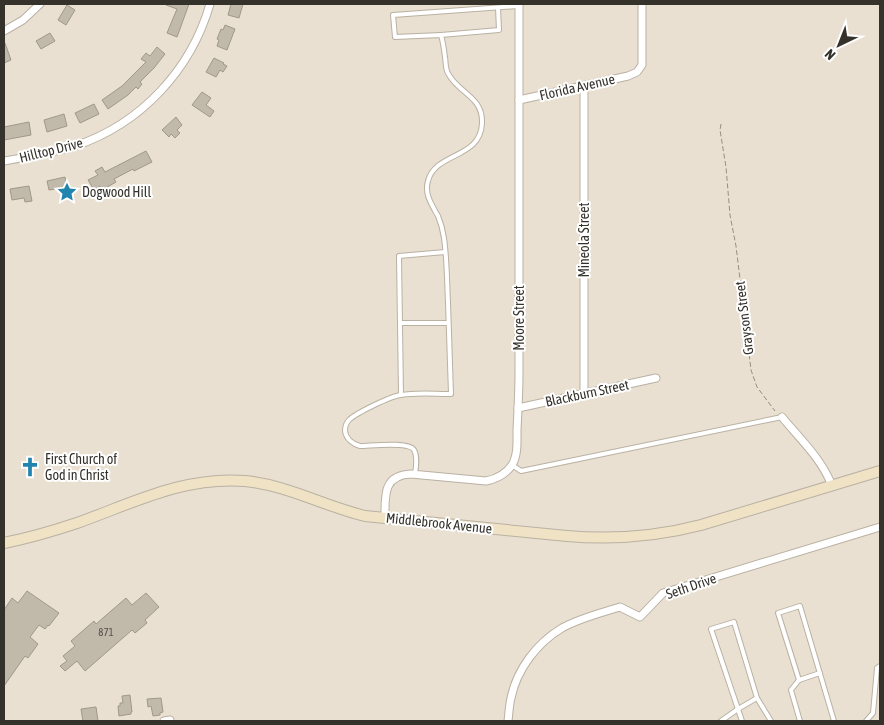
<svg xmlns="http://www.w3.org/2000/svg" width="884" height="725" font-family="'Asap Condensed',sans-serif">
	<rect width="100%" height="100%" fill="#e9e0d1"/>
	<!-- building -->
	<g fill="#c1b9aa" stroke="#a0988a">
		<path d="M166,4h23l-12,33 -10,-4 10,-24 -11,-4z"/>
		<path d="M231,4h12l-4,14 -11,-3z"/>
		<path d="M67,5l8,5 -9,15 -8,-5z"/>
		<path d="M225,25l10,4 -8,21 -10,-4 2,-6 -2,-1 4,-10 2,1z"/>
		<path d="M50,33l5,8 -14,8 -5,-8z"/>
		<path d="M4,43h1l6,17 -7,3z"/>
		<path d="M157,47l8,7 -11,14 -14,14 2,2 -4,5 -2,-2 -8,8 -20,14 -6,-9 20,-14 24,-24 -5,-3 5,-6 4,3z"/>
		<path d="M214,58l10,5 -1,1 4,2 -4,6 -3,-2 -4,7 -10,-5z"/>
		<path d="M202,92l9,6 -5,7 8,6 -4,6 -18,-12z"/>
		<path d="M94,104l5,10 -19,9 -5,-10z"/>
		<path d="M64,114l3,12 -20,6 -3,-12z"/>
		<path d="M176,117l6,8 -5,5 3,3 -5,5 -4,-4 -2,3 -7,-7z"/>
		<path d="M29,122l2,13 -27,5v-13z"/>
		<path d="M146,151l6,11 -18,9 -1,-2 -19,10 2,3 -14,8 -2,-4 -6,4 -6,-10 10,-5 -3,-4 7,-4 3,5z"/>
		<path d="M65,177l2,10 -18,3 -2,-9z"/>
		<path d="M29,186l3,15 -7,1 -1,-4 -12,2 -2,-11z"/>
		<path d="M27,591l32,22 -10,13 -1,-1 -3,4 -6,-4 -9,12 8,7 -10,14 -3,-2 -21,30v-76l8,-12 6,5z"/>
		<path d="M146,593l13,14 -14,13 2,3 -12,10 -3,-3 -47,41 -8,-10 -12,10 -5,-5 7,-5 -4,-5 12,-10 -4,-5 23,-20 2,3 30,-26 6,7z"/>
		<path d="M130,695l2,17h-1v2l-12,2 -1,-10h2v-3h3l-1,-7z"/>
		<path d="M161,698l2,14 -3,1v2l-7,1 -2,-10 -3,1 -1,-8z"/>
		<path d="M96,707l2,14h-15l-2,-12z"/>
	</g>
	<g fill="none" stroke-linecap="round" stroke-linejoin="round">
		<defs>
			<g id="service">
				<path d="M441,35l58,-5 -1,-22"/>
				<path d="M400,323h48"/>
				<path d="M401,395l-2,-139 46,-4"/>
				<path d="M512,465l9,6 261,-54"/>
				<path d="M415,474c1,-7 3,-17 -1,-24 -5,-9 -43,-4 -54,-4 -7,-2 -14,-7 -15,-15 0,-5 1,-8 4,-11 7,-7 42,-24 52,-25 16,-3 34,-1 50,-1 -1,-31 -2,-61 -3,-91 -1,-22 -1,-44 -4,-65 -1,-7 -3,-15 -6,-22 -6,-11 -14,-22 -10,-35 7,-29 53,-22 54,-58 1,-26 -22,-29 -33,-48 -4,-5 -3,-12 -4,-18 -1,-8 -2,-15 -4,-22l-46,2 -2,-22 125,-9"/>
				<path d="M799,680l21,-7"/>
				<path d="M721,721l17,-12 19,-11"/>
				<path d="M742,721l-31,-92 23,-7 23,76 14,23"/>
				<path d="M800,721l-9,-31 8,-10 -21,-67 22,-7 34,115"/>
				<path d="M866,721l7,-8 4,-45 3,-2"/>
			</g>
			<g id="minor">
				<path d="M4,31l19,-11 17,-16"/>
				<path d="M584,86v307"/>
				<path d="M519,100l109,-24 9,-4 5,-7v-61"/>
				<path d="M4,161c23,-4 48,-8 71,-15 66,-22 116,-76 135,-142"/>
				<path d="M518,408l138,-30"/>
				<path d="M782,417c18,22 40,42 50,69"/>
				<path d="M385,517c0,-21 -2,-42 26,-43l75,7c10,-2 20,-7 26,-16 6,-10 5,-23 5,-35 1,-19 2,-39 2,-59v-367"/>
				<path d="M164,721l6,-1"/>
				<path d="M508,721c1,-7 1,-15 3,-23 6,-29 26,-55 51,-70 18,-10 39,-15 58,-21l20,10 23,-24 217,-66"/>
			</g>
			<path id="secondary" d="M4,543c25,-5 49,-12 73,-20 56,-20 107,-47 168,-42 42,4 79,25 120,35l202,20c47,4 88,1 134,-11l179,-54"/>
		</defs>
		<!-- service casing -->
		<use href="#service" stroke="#b9b1a3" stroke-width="6"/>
		<!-- minor casing -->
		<use href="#minor" stroke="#b9b1a3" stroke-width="9"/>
		<!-- secondary casing -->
		<use href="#secondary" stroke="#b9b1a3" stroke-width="12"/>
		<!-- path -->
		<path stroke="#958f84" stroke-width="1" stroke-dasharray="5 2.5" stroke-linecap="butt" d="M721,124l-1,6 6,37 4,48 6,31 15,124 6,17 18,24"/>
		<!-- service -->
		<use href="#service" stroke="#fff" stroke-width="4"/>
		<!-- minor -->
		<use href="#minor" stroke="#fff" stroke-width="7"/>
		<!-- secondary -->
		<use href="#secondary" stroke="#f0e2c4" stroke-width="10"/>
	</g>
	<!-- icons -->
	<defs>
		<symbol id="sight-bare" viewBox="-9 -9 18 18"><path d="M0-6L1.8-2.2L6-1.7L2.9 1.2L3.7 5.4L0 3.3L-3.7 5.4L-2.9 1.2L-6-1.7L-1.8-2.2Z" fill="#2184af" stroke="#fff" stroke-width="2.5" paint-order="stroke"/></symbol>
		<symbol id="church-bare" viewBox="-9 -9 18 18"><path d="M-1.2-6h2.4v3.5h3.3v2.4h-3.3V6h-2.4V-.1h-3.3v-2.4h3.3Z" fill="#2184af" stroke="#fff" stroke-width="2.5" paint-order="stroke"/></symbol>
	</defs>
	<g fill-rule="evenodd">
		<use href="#sight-bare" x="53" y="178" width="28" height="28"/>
		<use href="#church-bare" x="16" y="453" width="28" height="28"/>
	</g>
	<g text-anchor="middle" stroke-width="4" stroke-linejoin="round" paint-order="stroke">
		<!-- number labels -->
		<g font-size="11" fill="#58544c">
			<text x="106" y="636">871</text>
		</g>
		<!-- street labels -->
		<g font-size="14" fill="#35322c" stroke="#fff">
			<text transform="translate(577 87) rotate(-13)" y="5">Florida Avenue</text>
			<text transform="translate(51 150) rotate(-14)" y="5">Hilltop Drive</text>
			<text transform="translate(584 240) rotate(-90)" y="5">Mineola Street</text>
			<text transform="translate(519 318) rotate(-90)" y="5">Moore Street</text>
			<text transform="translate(744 318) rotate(-97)" y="5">Grayson Street</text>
			<text transform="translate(587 393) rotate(-12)" y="5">Blackburn Street</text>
			<text transform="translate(439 523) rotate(6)" y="5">Middlebrook Avenue</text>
			<text transform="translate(691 586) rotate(-19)" y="5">Seth Drive</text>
		</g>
		<!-- poi labels -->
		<g font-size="14" fill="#35322c" stroke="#fff" text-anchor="start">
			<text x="82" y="197">Dogwood Hill</text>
			<text x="45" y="464">First Church of<tspan x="45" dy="16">God in Christ</tspan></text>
		</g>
	</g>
	<!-- border -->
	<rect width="884" height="725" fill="none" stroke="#35322c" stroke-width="10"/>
	<!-- north arrow -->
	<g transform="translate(839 45) rotate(223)" stroke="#ffffff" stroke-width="4" paint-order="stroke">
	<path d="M0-4L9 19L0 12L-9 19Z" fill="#35322c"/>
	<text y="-8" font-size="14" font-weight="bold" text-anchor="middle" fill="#35322c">N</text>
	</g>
</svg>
